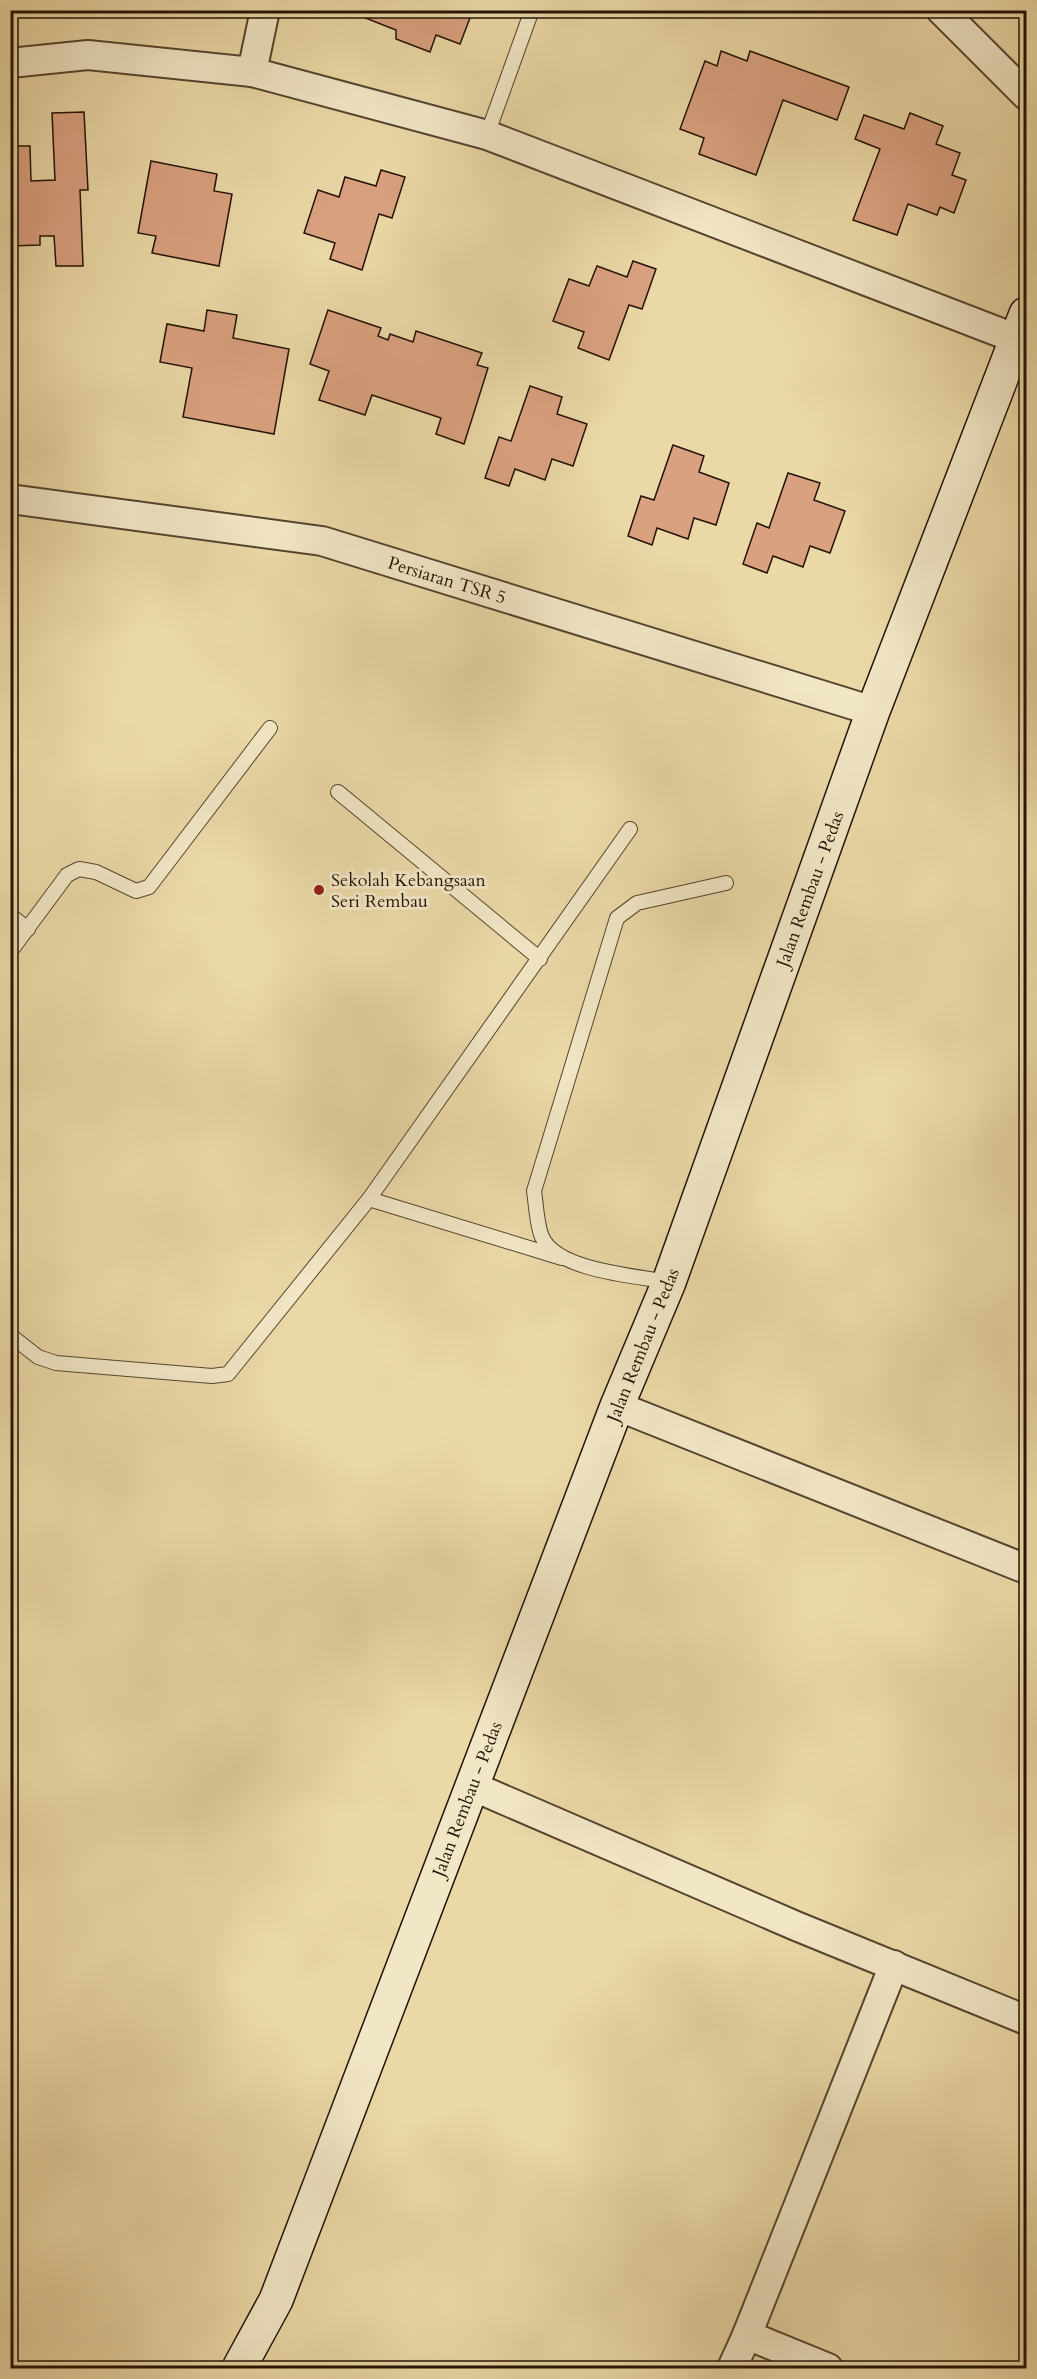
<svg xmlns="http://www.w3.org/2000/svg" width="1037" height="2379" font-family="Cardo,serif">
	<rect width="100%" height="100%" fill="#ead8a6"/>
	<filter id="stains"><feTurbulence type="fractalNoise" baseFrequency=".00333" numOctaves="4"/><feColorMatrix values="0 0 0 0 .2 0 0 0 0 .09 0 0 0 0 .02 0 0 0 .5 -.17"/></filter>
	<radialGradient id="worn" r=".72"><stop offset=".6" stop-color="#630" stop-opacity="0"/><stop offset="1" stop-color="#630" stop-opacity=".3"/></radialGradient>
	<!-- building -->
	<g fill="#daa180" stroke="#231306" stroke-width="1.5">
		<path d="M360,10h113l-13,34 -24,-9 -6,17 -34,-13v-9l-38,-15z"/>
		<path d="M721,51l26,10 3,-10 99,36 -12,33 -54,-20 -27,75 -57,-21 5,-16 -24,-9 25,-68 12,5z"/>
		<path d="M84,112l4,78h-8l3,76h-27l-2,-30h-14v9l-30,1v-100h20l1,35 24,-1 -3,-67z"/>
		<path d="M910,113l33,13 -7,18 24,9 -8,22 14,5 -12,33 -14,-6 -3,8 -29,-11 -11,31 -44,-15 27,-71 -25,-10 9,-24 40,14z"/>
		<path d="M151,161l66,13 -3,17 18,3 -13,72 -67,-13 4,-17 -18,-3z"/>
		<path d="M381,170l24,7 -13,41 -13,-4 -17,56 -32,-11 5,-16 -31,-10 14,-43 21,7 6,-20 31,9z"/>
		<path d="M633,261l23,8 -14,40 -13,-4 -20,55 -31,-12 6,-16 -31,-11 16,-42 20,7 8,-20 30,11z"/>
		<path d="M207,310l30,5 -4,23 56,11 -15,85 -91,-17 9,-49 -32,-6 7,-38 37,7z"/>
		<path d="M328,310l53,18 -3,8 10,4 2,-6 23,8 3,-11 66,22 -5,12 11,3 -24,76 -28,-10 5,-16 -69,-23 -7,20 -46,-15 10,-29 -19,-7z"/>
		<path d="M530,386l32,11 -5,17 30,10 -14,42 -21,-7 -7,21 -30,-11 -6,17 -24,-8 14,-41 12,4z"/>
		<path d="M673,445l31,11 -5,16 30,11 -13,42 -22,-7 -6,21 -31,-11 -5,17 -24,-9 13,-40 13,4z"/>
		<path d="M788,473l32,10 -6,17 31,11 -15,42 -20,-7 -7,21 -30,-11 -6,17 -24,-9 14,-41 12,5z"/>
	</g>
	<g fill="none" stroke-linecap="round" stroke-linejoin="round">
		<defs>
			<g id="lane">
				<path d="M487,135l45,-125"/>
				<path d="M338,792l202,167"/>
				<path d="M10,915l18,14"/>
				<path d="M10,952l57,-77 12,-6 17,3 40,19 13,-4 121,-159"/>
				<path d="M369,1199l261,-370"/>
				<path d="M669,1282c-32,-6 -112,-11 -127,-45 -5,-11 -6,-33 -8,-46l83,-273 20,-15 89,-20"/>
				<path d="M10,1335l28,22 18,6 156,13 16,-2 141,-175 193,59"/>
			</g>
			<g id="street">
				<path d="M265,10l-13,62 235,63 530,204"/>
				<path d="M941,10l85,85"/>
				<path d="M10,63l78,-8 164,17"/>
				<path d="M10,499l312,42 551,170"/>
				<path d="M617,1406l409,163"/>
				<path d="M472,1786l324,140 230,94"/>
				<path d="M732,2368l15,-33"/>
				<path d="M828,2368l-81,-33 147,-370"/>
			</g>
			<path id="secondary" d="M239,2368l37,-68 341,-894 52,-124 204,-571 153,-397"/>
		</defs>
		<!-- lane casing -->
		<use href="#lane" stroke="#55442e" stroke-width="16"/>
		<!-- street casing -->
		<use href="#street" stroke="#55442e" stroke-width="32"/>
		<!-- secondary casing -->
		<use href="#secondary" stroke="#231306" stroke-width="36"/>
		<!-- lane -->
		<use href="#lane" stroke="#f1e6c5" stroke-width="14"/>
		<!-- street -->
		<use href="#street" stroke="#f1e6c5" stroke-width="28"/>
		<!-- secondary -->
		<use href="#secondary" stroke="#f1e6c5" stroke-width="33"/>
	</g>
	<!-- markers -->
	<circle fill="#8f2418" stroke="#f1e6c5" stroke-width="2" cx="319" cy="890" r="6"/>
	<g text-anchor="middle" stroke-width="6" stroke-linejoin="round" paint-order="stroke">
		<!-- street labels -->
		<g font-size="18" fill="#231306" stroke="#f1e6c5">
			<text transform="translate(447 580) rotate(17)" y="6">Persiaran TSR 5</text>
			<text transform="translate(810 889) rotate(-70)" y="6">Jalan Rembau - Pedas</text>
			<text transform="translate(643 1345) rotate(-68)" y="6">Jalan Rembau - Pedas</text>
			<text transform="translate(467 1799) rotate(-69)" y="6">Jalan Rembau - Pedas</text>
		</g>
		<!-- poi labels -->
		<g font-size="18" fill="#231306" stroke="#f1e6c5" text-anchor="start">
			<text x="331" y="886">Sekolah Kebangsaan<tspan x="331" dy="21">Seri Rembau</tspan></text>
		</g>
	</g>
	<!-- margin -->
	<rect width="1037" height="2379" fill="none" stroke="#ead8a6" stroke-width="36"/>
	<rect x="12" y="12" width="1013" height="2355" fill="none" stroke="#231306" stroke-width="3"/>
	<rect x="18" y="18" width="1001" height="2343" fill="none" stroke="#231306" stroke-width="1.5"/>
	<rect width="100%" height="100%" filter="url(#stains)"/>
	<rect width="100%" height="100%" fill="url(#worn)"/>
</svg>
